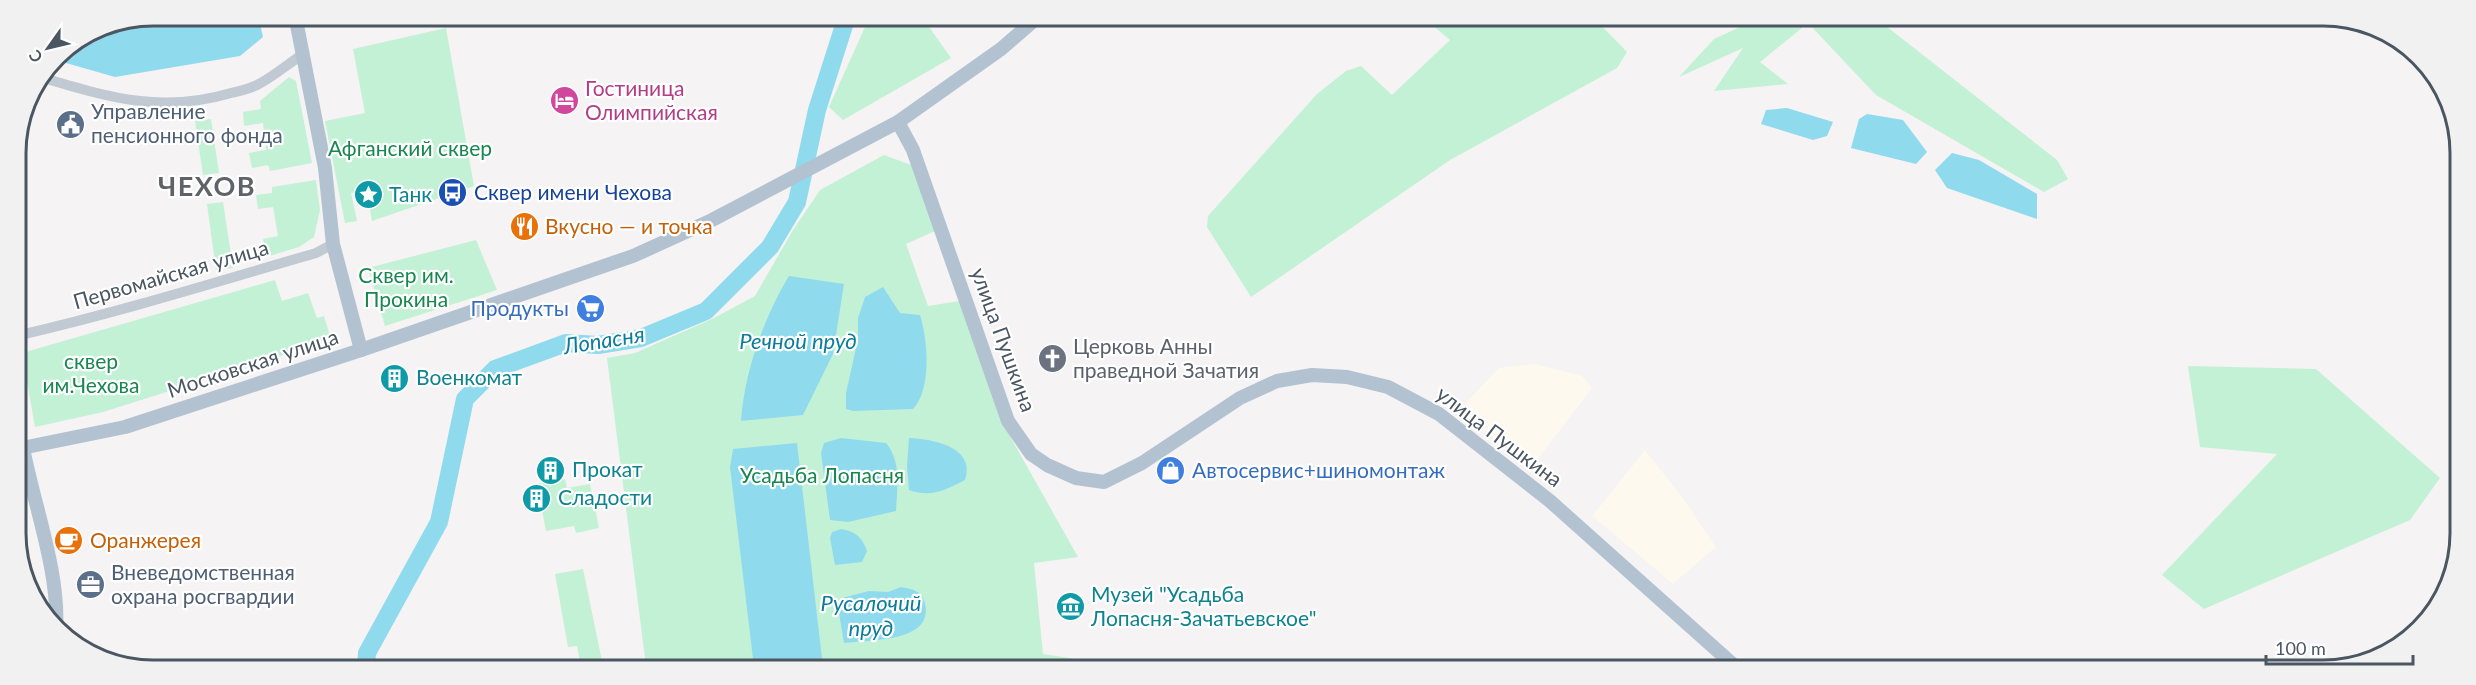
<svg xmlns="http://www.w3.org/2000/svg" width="2476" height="685" font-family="Lato,sans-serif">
	<rect width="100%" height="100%" fill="#f5f3f3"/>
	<!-- commercial -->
	<g fill="#fdf9ef">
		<path d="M1536,364l46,12 10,12 -61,80 -72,-58 40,-42z"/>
		<path d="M1645,450l38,48 33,49 -43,37 -81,-68z"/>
	</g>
	<!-- green -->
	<g fill="#c3f1d5">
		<path d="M870,16l52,1 29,41 -108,62 -14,-13z"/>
		<path d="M1424,18h170l33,34 -10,16 -167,92 -199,137 -44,-70 1,-11 109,-122 29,-23 15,-5 31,29 58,-55z"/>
		<path d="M1760,18l117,1 180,141 11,19 -24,13 -168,-97 -68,-72 -48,39 28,22 -74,7 29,-43 -64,29 35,-38z"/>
		<path d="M446,28l28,158 -102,35 -5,-30 -16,2 6,28 -12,2 -20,-102 40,-8 -12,-64z"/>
		<path d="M289,77l7,4 16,82 -42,8 -2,-6 -16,3 -3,-15 17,-3 -3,-27 -19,3 -1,-14 18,-3 -1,-8z"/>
		<path d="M211,119l8,54 -16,2 -8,-54z"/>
		<path d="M884,155l27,10 24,66 -29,13 22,62 32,-5 51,137 67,119 -44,6 9,91 40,6v7l-437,-1 -39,-308 28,-5 79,-35 41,-22 38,-66 27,-40z"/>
		<path d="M316,180l4,30 -6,27 -15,10 -33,10 -3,-18 15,-3 -5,-29 -15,2 -2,-14 16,-2v-6z"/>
		<path d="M223,202l10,66 -17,2 -9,-66z"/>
		<path d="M476,240l21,50 -112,36 -17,-58z"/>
		<path d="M275,280l7,21 26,-8 9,25 7,-2 7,24 -228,72 -68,15 -13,-74z"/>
		<path d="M2188,366l128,3 124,109 -30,42 -206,89 -42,-34 115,-121 -77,-7z"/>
		<path d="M565,479l2,9 23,-4 9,44 -23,5 -2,-7 -28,5 -9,-47z"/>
		<path d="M583,569l20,97h-22l-4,-20 -9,1 -13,-73z"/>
	</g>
	<!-- water -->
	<g fill="#90daee">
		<path d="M152,15h106l5,22 -23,19 -125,21 -63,-18 3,-4 45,-30z"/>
		<path d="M1787,108l46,14 -6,14 -14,4 -52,-16 5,-14z"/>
		<path d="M1867,114l36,6 24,32 -11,12 -65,-16 8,-29z"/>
		<path d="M1952,153l27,7 58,34v25l-90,-31 -12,-18z"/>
		<path d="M789,276l55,8 -11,70 -30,61 -62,6c3,-48 23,-104 48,-145z"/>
		<path d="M883,287l17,26 20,2c8,26 12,74 -7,94l-60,2 -7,-2v-16l12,-54v-21l7,-21z"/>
		<path d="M841,438l45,5c16,19 11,45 10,68l-48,11 -18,-2 -9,-67 3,-10z"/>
		<path d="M909,438c24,1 67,9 56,42 -19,10 -35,18 -56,10l-2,-24z"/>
		<path d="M797,443l26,224h-69l-24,-200 3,-18z"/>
		<path d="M841,529c14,2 21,8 26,22l-5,11 -27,3 -5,-27 2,-6z"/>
		<path d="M901,587c11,2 22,4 24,17 9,38 -55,36 -81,39l-5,-30 3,-15 27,-7 19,1z"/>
	</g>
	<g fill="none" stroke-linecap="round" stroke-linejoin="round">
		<!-- river -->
		<path stroke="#90daee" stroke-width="18" d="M366,666l1,-13 72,-131 26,-123 30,-30 71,-26 32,2 43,-7 65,-27 64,-64 27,-45 20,-92 30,-94"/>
		<!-- minor -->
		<g stroke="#c1cad2" stroke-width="10">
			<path d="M40,77c68,20 120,37 191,16 8,-2 18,-4 26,-8 16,-8 31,-21 46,-31"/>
			<path d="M16,336c101,-23 200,-54 300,-83l17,-9"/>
		</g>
		<!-- major -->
		<g stroke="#b3c2d1" stroke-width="14">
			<path d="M295,15l30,153 8,76 28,106"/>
			<path d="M898,122l15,28 95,271 23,33 16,11 29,13 28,4 38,-19 98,-65 37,-17 35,-6 35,2 41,10 51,27 111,87 188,168"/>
			<path d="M23,448c11,57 37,126 33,182"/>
			<path d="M17,449l108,-22 236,-77 272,-94 79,-36 186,-98 103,-73 37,-32"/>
		</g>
	</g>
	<!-- icons -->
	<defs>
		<symbol id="hotel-disc" viewBox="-11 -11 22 22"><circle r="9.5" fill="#d1479c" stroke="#fff"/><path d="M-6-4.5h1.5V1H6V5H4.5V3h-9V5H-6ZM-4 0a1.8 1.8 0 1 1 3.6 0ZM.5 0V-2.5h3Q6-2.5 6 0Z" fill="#fff"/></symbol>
		<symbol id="civic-disc" viewBox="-11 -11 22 22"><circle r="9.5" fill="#5c6f8a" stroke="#fff"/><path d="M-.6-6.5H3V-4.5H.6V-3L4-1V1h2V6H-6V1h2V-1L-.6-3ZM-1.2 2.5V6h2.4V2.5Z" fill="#fff"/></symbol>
		<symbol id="bus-disc" viewBox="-11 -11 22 22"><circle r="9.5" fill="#1a4fb4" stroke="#fff"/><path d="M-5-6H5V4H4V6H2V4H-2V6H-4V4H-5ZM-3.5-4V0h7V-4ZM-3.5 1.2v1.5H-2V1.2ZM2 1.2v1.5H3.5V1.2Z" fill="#fff"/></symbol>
		<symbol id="sight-disc" viewBox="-11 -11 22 22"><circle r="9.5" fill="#0f9aa8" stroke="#fff"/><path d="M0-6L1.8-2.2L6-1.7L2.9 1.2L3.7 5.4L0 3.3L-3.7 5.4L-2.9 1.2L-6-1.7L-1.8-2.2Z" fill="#fff"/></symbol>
		<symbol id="restaurant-disc" viewBox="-11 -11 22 22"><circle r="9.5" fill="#e8710a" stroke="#fff"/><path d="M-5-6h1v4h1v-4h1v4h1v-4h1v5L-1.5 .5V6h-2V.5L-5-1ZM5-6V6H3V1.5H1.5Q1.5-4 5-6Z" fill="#fff"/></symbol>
		<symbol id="supermarket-disc" viewBox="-11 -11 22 22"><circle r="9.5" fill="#3f7fe0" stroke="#fff"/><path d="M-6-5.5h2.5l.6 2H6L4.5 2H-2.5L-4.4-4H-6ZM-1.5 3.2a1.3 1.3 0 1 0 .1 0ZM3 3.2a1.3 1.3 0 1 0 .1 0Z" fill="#fff"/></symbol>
		<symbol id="church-disc" viewBox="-11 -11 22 22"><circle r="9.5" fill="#6b7280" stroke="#fff"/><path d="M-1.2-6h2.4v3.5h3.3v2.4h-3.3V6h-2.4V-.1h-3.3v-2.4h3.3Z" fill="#fff"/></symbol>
		<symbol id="building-disc" viewBox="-11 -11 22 22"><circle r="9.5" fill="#0f9aa8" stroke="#fff"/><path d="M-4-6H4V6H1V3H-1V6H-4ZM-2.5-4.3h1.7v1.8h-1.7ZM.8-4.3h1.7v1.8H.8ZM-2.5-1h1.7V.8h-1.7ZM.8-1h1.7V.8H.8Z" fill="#fff"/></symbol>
		<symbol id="shop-disc" viewBox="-11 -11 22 22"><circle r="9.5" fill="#3f7fe0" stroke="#fff"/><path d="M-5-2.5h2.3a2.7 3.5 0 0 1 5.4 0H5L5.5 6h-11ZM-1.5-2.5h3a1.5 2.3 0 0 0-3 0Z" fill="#fff"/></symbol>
		<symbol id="cafe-disc" viewBox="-11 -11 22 22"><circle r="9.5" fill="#e8710a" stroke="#fff"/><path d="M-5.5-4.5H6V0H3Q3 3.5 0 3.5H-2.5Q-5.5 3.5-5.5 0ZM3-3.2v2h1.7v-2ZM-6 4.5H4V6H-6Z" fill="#fff"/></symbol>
		<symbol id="office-disc" viewBox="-11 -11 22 22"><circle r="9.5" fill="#5c6f8a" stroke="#fff"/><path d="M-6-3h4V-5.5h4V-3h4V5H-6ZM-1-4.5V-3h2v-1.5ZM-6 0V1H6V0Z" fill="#fff"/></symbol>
		<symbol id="museum-disc" viewBox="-11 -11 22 22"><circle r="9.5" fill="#0f9aa8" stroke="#fff"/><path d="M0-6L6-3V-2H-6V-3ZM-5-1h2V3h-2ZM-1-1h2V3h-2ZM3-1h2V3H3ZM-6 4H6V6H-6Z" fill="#fff"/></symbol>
	</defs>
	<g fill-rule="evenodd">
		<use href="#hotel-disc" x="548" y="84" width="33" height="33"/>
		<use href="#civic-disc" x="54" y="108" width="33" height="33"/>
		<use href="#bus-disc" x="436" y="176" width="33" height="33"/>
		<use href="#sight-disc" x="352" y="178" width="33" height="33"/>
		<use href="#restaurant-disc" x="508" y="210" width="33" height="33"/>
		<use href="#supermarket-disc" x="574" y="292" width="33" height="33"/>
		<use href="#church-disc" x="1036" y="342" width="33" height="33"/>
		<use href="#building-disc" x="378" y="362" width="33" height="33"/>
		<use href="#building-disc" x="534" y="454" width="33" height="33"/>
		<use href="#shop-disc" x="1154" y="454" width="33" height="33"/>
		<use href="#building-disc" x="520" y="482" width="33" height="33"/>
		<use href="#cafe-disc" x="52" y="524" width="33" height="33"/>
		<use href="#office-disc" x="74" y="568" width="33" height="33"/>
		<use href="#museum-disc" x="1054" y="590" width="33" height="33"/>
	</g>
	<g text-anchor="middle" stroke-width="4.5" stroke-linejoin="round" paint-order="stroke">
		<!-- hotel labels -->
		<g font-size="21" fill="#b23c85" stroke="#fff" text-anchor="start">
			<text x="585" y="96">Гостиница<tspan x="585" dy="24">Олимпийская</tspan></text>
		</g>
		<!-- service labels -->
		<g font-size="21" fill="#4e5e75" stroke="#fff" text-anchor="start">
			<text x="91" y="119">Управление<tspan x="91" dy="24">пенсионного фонда</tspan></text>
			<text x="111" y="580">Вневедомственная<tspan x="111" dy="24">охрана росгвардии</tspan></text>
		</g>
		<!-- park labels -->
		<g font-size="21" fill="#17864f" stroke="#fff">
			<text x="410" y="156">Афганский сквер</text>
			<text x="406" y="283">Сквер им.<tspan x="406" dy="24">Прокина</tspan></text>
			<text x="91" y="369">сквер<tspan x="91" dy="24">им.Чехова</tspan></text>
			<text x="822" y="483">Усадьба Лопасня</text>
		</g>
		<!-- transit labels -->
		<g font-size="21" fill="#164399" stroke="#fff" text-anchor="start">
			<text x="474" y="200">Сквер имени Чехова</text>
		</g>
		<!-- culture labels -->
		<g font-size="21" fill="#0d838f" stroke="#fff" text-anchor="start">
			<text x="389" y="202">Танк</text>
			<text x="416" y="385">Военкомат</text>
			<text x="572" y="477">Прокат</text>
			<text x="558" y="505">Сладости</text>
			<text x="1091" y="602">Музей "Усадьба<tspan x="1091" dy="24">Лопасня-Зачатьевское"</tspan></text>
		</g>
		<!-- food labels -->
		<g font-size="21" fill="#c56008" stroke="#fff" text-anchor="start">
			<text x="545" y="234">Вкусно — и точка</text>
			<text x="90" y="548">Оранжерея</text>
		</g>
		<!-- street labels -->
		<g font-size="21" fill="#4a5661" stroke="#fff">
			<text transform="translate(171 275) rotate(-16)" y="7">Первомайская улица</text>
			<text transform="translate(1003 340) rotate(70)" y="7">улица Пушкина</text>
			<text transform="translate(253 364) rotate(-18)" y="7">Московская улица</text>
			<text transform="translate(1499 437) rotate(37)" y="7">улица Пушкина</text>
		</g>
		<!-- shop labels -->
		<g font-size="21" fill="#366cbe" stroke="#fff" text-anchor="end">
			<text x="569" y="316">Продукты</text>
			<text x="1192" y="478" text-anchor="start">Автосервис+шиномонтаж</text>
		</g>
		<!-- worship labels -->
		<g font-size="21" fill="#5b616d" stroke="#fff" text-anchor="start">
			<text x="1073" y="354">Церковь Анны<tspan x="1073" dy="24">праведной Зачатия</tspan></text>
		</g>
		<!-- water labels -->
		<g font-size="22" font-style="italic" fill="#0c7c9b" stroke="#fff">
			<text transform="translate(604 340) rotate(-9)" y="8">Лопасня</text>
			<text x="798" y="349">Речной пруд</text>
			<text x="871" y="611">Русалочий<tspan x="871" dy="25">пруд</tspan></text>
		</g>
		<!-- district labels -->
		<g font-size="27" font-weight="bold" letter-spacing="1.5" fill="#5f6368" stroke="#fff">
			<text x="207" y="196">ЧЕХОВ</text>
		</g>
	</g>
	<!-- crop -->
	<path d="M0 0H2476V685H0ZM153 26H2323A127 127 0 0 1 2450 153V533A127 127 0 0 1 2323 660H153A127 127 0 0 1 26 533V153A127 127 0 0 1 153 26Z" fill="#f1f1f2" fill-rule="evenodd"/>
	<path fill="none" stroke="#4a5661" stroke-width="3" d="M153 26H2323A127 127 0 0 1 2450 153V533A127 127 0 0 1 2323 660H153A127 127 0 0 1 26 533V153A127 127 0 0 1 153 26Z"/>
	<!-- north arrow -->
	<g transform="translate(48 48) rotate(236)" stroke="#ffffff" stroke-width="4.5" paint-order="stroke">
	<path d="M0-4.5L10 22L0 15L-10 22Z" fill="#4a5661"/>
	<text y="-9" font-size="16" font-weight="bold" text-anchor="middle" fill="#4a5661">С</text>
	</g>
	<!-- scale -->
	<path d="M2266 655v9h147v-9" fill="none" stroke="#4a5661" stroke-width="3"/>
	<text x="2275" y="655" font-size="18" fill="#4a5661" stroke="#ffffff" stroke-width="4.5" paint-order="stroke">100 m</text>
</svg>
